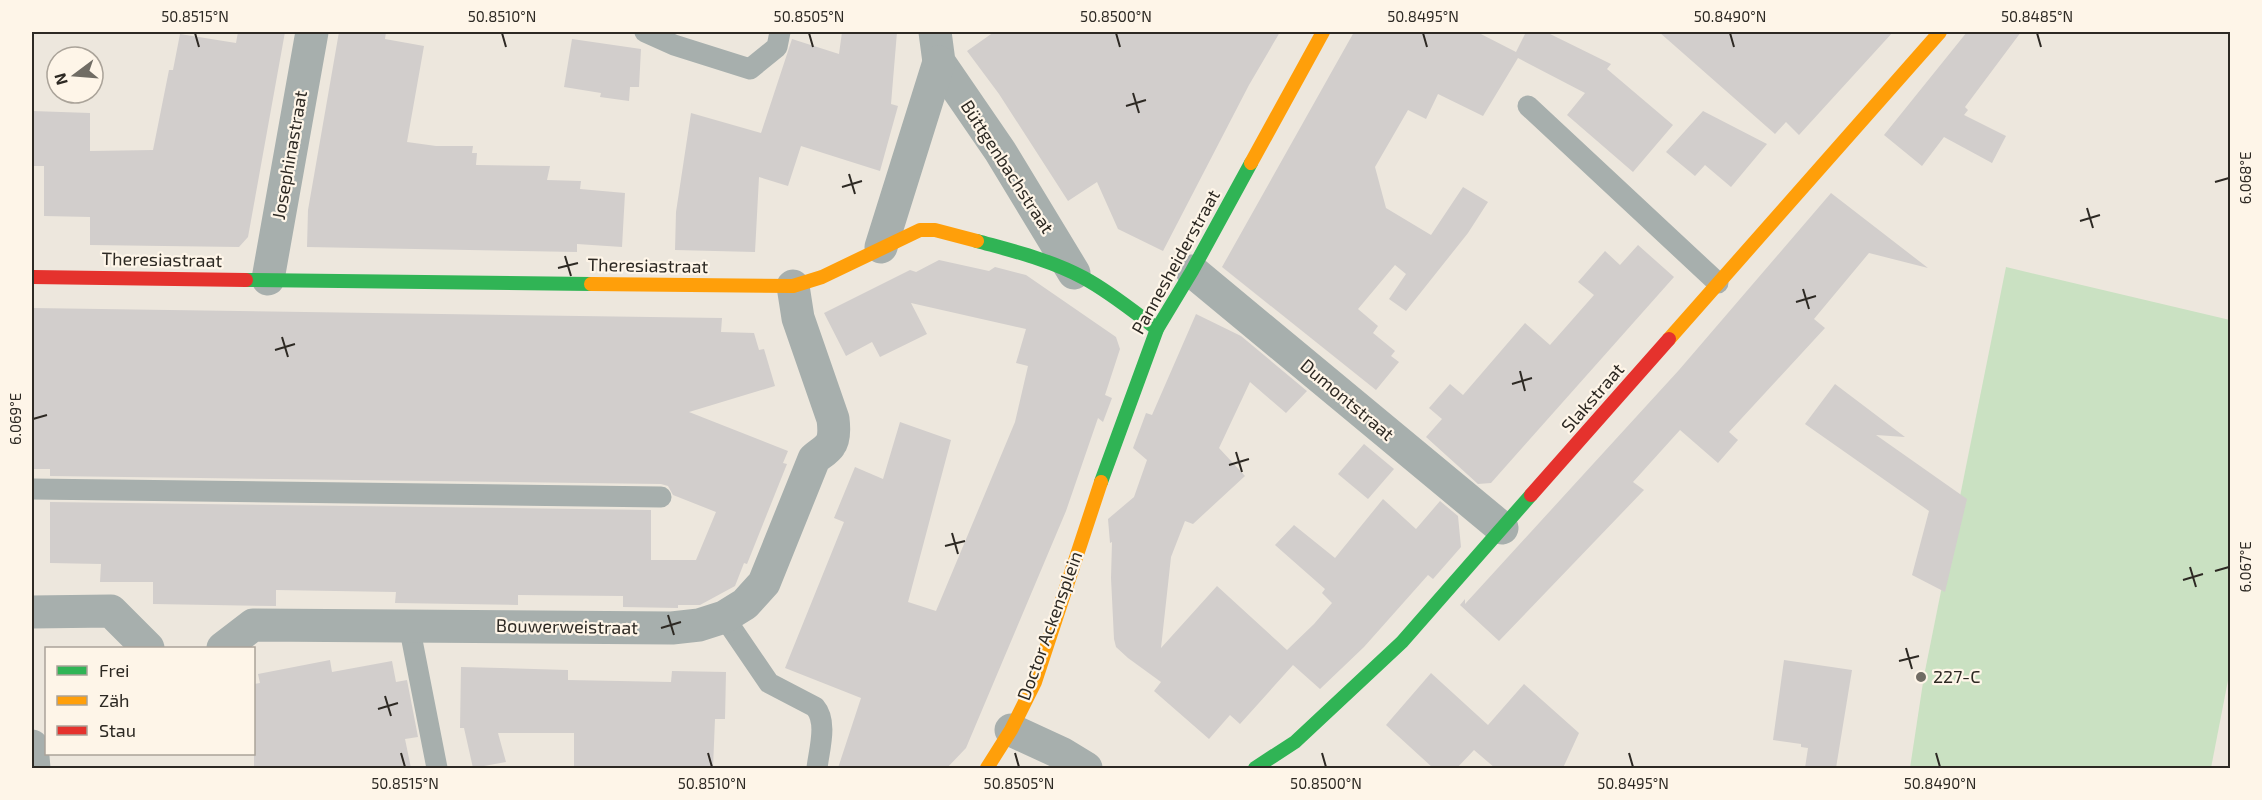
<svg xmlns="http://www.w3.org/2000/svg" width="2262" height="800" font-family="'Exo 2',sans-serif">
	<rect width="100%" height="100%" fill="#ede7dd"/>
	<!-- green -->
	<path fill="#cae1c2" d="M2006,267l224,53v350l-19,98h-301l14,-92z"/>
	<!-- building -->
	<g fill="#d2cecc">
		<path d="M238,32h47l-37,205 -9,10 -149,-2v-28l-46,-1v-50h-12v-55l58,2v38l63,-1 16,-80h4l7,-36 56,9z"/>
		<path d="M339,32h47l-1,7 39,7 -17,96 29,4h37l-1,7h5l-1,12 74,1 -3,14 34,1 -1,8 45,4 -3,54 -45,-3v8l-270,-5 1,-37z"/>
		<path d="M842,32h55l-6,72 7,2 -18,65 -79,-25 -13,40 -29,-9 -4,75 -80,-2 1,-38 15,-99 70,20 31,-94 47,15z"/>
		<path d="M994,32h286l-31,53 -86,166 -45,-22 -21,-47 -29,19 -69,-107 -32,-43z"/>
		<path d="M1354,32h123l39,20 10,-20h20l65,32 -4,5 66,56 -40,47 -66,-57 18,-22 -67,-35 -35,58 -45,-22 -12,25 -18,-9 -33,57 11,41 45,27 32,-48 25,15 -20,31 -62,78 -17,-12 17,-25 -11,-9 -37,44 20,17 -5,7 22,18 -4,5 8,6 -23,28 -154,-123z"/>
		<path d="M1659,32h234l-94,103 -13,-13 -11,12z"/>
		<path d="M1967,32h54l-56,75 3,3 -4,5 42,21 -14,27 -48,-26 -22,29 -38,-31z"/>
		<path d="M572,39l69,10 -2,38h-9l-1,14 -29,-4 1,-4 -37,-6z"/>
		<path d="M1703,111l64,33 -36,43 -26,-22 -10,11 -29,-24z"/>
		<path d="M1831,193l97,75 -59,-15 -55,66 11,9 -96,104 9,8 -20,23 -38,-33 -47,52 11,8 -145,151 -39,-36 5,-6v5l214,-234z"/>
		<path d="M1638,245l36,32 -183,206 -13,1 -52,-47 16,-18 -13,-11 21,-24 13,11 62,-72 25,22 44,-50 -16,-13 27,-31 15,14z"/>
		<path d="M939,260l50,11 6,-4 31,8 90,62 4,12 -15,46 7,3 -9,24 -5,-4 -32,93 -100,237 -19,20h-109l23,-70 -76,-30 59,-146 -10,-4 21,-51 28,12 17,-57 51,18 -43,162 28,9 79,-189 13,-56 -12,-3 10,-34 -115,-26 16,31 -47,23 -8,-15 -26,14 -22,-43 86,-43 6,2z"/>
		<path d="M32,308l690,10 -1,14 33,1 5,17 5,-1 11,37 -86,26 99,39 -5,12 4,1 -40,100 -3,-1 -9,23 -35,19h-22v3l-55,-1v-11l-105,-1v10l-123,-2 1,-11 -120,-2v16l-123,-2v-22h-53l1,-18 -51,-1v-61l601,8v50h45l20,-48 -43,-17 -5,-9 -7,-2 -611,-8v-7h-18z"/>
		<path d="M1196,314l45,22 66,55 -21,22 -36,-31 -31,66 26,28 -52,48 -8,-3 -14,36 -10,91 56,-62 70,64 27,-26 18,-21 -10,-10 3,-4 -50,-44 19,-20 41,33 48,-59 33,30 24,-28 18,15 3,31 -28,32 -5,-4 -64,72 -44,42 -27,-24 -53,59 -10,-9 -21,24 -55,-48 7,-9 -33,-24 -12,-11 -2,-8 -3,-61 1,-36 -2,1 -2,-24 26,-22 13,-37 -14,-12 13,-35 6,2z"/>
		<path d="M1835,384l70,53 -29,-2 91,64 -22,93 -33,-17 17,-64 -124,-87z"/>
		<path d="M1364,444l30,25 -26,30 -30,-25z"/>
		<path d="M330,660l2,12 60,-11 4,21 11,-2 11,57 -13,2 6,29h-157v-84l6,-1 -2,-9z"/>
		<path d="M1784,660l68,10 -16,98h-31l3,-20 -7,-1v-3l-28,-4z"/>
		<path d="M461,667l107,3v10l103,2 1,-11 54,1 -1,47h-10l-2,49 -139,-2v-33h-76l8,29 -33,6 -9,-40h-4z"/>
		<path d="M1431,673l57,52 36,-41 55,49 -16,35h-68l-21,-18 -17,18h-24l-47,-43z"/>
	</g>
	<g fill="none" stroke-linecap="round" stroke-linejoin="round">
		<!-- lane -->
		<g stroke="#a7afad" stroke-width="21">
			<path d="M645,32l29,13 76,24 27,-22 3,-15"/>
			<path d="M1528,106l190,177"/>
			<path d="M32,489l629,8"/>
			<path d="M724,617l45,66 46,24c13,15 4,43 2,61"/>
			<path d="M409,625l28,143"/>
		</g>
		<!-- street -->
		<g stroke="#a7afad" stroke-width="33">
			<path d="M935,32l4,30 61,89 74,122"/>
			<path d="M881,247l58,-185"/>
			<path d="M1192,271l310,257"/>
			<path d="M268,279l44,-247"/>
			<path d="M32,612l79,-1 37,37"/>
			<path d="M223,648l30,-23 419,3 27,-3 25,-8 21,-13 19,-21 50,-124c5,-5 12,-8 16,-14 5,-6 4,-18 3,-26l-35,-101 -5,-32"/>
			<path d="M1011,730l52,24 23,14"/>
			<path d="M32,746l2,22"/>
		</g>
		<!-- fast -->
		<g stroke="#30b455" stroke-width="14">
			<path d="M977,241c36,10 74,19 107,37 26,14 49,33 73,51"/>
			<path d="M246,280l345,4"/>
			<path d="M1101,482l56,-153 35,-58 59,-108"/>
			<path d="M1255,768l40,-26 107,-100 129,-147"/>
		</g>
		<!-- slow -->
		<g stroke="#ff9f0a" stroke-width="14">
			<path d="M1251,163l72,-131"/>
			<path d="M591,284l202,2 29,-9 98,-47h15l42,11"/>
			<path d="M1669,339l271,-307"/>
			<path d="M987,768l24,-38 24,-48 66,-200"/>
		</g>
		<!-- jam -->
		<g stroke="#e5322d" stroke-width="14">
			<path d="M32,277l214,3"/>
			<path d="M1531,495l138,-156"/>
		</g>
	</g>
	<!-- ticks -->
	<path fill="none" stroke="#2d2923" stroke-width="2" d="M195,33l4,14M502,33l4,14M809,33l4,14M1116,33l4,14M1423,33l4,14M1730,33l4,14M2037,33l4,14M1133,93l6,20M1126,106l20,-6M849,174l6,20M2215,182l14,-4M842,187l20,-6M2087,208l6,20M2080,221l20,-6M565,256l6,20M558,268l20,-5M1803,289l6,20M1796,302l20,-6M282,337l6,20M275,350l20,-6M1520,371l5,20M1512,384l20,-6M33,419l14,-4M1236,452l6,20M1229,465l20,-6M952,533l6,21M945,546l20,-5M2190,567l6,20M2215,571l14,-4M2183,580l20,-6M668,615l6,20M661,628l20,-6M1906,648l6,21M1899,661l20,-5M385,696l6,20M378,709l20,-6M401,753l4,14M708,753l4,14M1015,753l4,14M1322,753l4,14M1629,753l4,14M1936,753l4,14"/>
	<!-- markers -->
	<circle fill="#706c64" stroke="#fef5e8" stroke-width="2" cx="1921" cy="677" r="6"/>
	<g text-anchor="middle" stroke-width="4.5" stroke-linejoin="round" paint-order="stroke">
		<!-- street labels -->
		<g font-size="18" fill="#2d2923" stroke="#fef5e8">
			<text transform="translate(290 155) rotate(-80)" y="6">Josephinastraat</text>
			<text transform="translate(1007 167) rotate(57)" y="6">Büttgenbachstraat</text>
			<text transform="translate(162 260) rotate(1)" y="6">Theresiastraat</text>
			<text transform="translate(1176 262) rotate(-61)" y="6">Pannesheiderstraat</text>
			<text transform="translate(648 266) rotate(1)" y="6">Theresiastraat</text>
			<text transform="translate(1593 398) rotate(-49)" y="6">Slakstraat</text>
			<text transform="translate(1347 400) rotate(40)" y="6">Dumontstraat</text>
			<text transform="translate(1050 626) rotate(-70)" y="6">Doctor Ackensplein</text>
			<text transform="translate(567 627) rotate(1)" y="6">Bouwerweistraat</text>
		</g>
		<!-- poi labels -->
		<g font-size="18" fill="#2d2923" stroke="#fef5e8" text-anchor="start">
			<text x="1933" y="683">227-C</text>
		</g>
	</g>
	<!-- border -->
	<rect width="2262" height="800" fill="none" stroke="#fef5e8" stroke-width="66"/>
	<!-- legend -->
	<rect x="45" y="647" width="210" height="108" fill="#fef5e8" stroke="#aaa399" stroke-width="1.5"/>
	<rect x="57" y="666" width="30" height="9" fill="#30b455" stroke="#aaa399" stroke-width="1.5"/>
	<text x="99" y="677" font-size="18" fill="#2d2923">Frei</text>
	<rect x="57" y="696" width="30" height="9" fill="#ff9f0a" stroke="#aaa399" stroke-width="1.5"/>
	<text x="99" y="707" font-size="18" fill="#2d2923">Zäh</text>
	<rect x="57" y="726" width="30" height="9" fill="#e5322d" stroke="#aaa399" stroke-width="1.5"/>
	<text x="99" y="737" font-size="18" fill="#2d2923">Stau</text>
	<!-- north arrow -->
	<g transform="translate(75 75) rotate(254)"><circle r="28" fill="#fef5e8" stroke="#aaa399" stroke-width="1.5"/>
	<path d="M0-4.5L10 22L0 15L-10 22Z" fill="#706c64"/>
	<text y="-9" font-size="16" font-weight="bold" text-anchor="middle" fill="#2d2923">N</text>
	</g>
	<rect x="33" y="33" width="2196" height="734" fill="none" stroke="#2d2923" stroke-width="2"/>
	<g font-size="15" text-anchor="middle" fill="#2d2923">
		<text x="195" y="22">50.8515°N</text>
		<text x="502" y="22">50.8510°N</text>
		<text x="809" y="22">50.8505°N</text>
		<text x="1116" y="22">50.8500°N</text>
		<text x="1423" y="22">50.8495°N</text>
		<text x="1730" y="22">50.8490°N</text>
		<text x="2037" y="22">50.8485°N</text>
		<text transform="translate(2246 178) rotate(-90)" y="5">6.068°E</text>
		<text transform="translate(16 419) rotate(-90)" y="5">6.069°E</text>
		<text transform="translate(2246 567) rotate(-90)" y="5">6.067°E</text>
		<text x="405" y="789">50.8515°N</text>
		<text x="712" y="789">50.8510°N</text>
		<text x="1019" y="789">50.8505°N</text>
		<text x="1326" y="789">50.8500°N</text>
		<text x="1633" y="789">50.8495°N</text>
		<text x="1940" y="789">50.8490°N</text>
	</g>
</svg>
